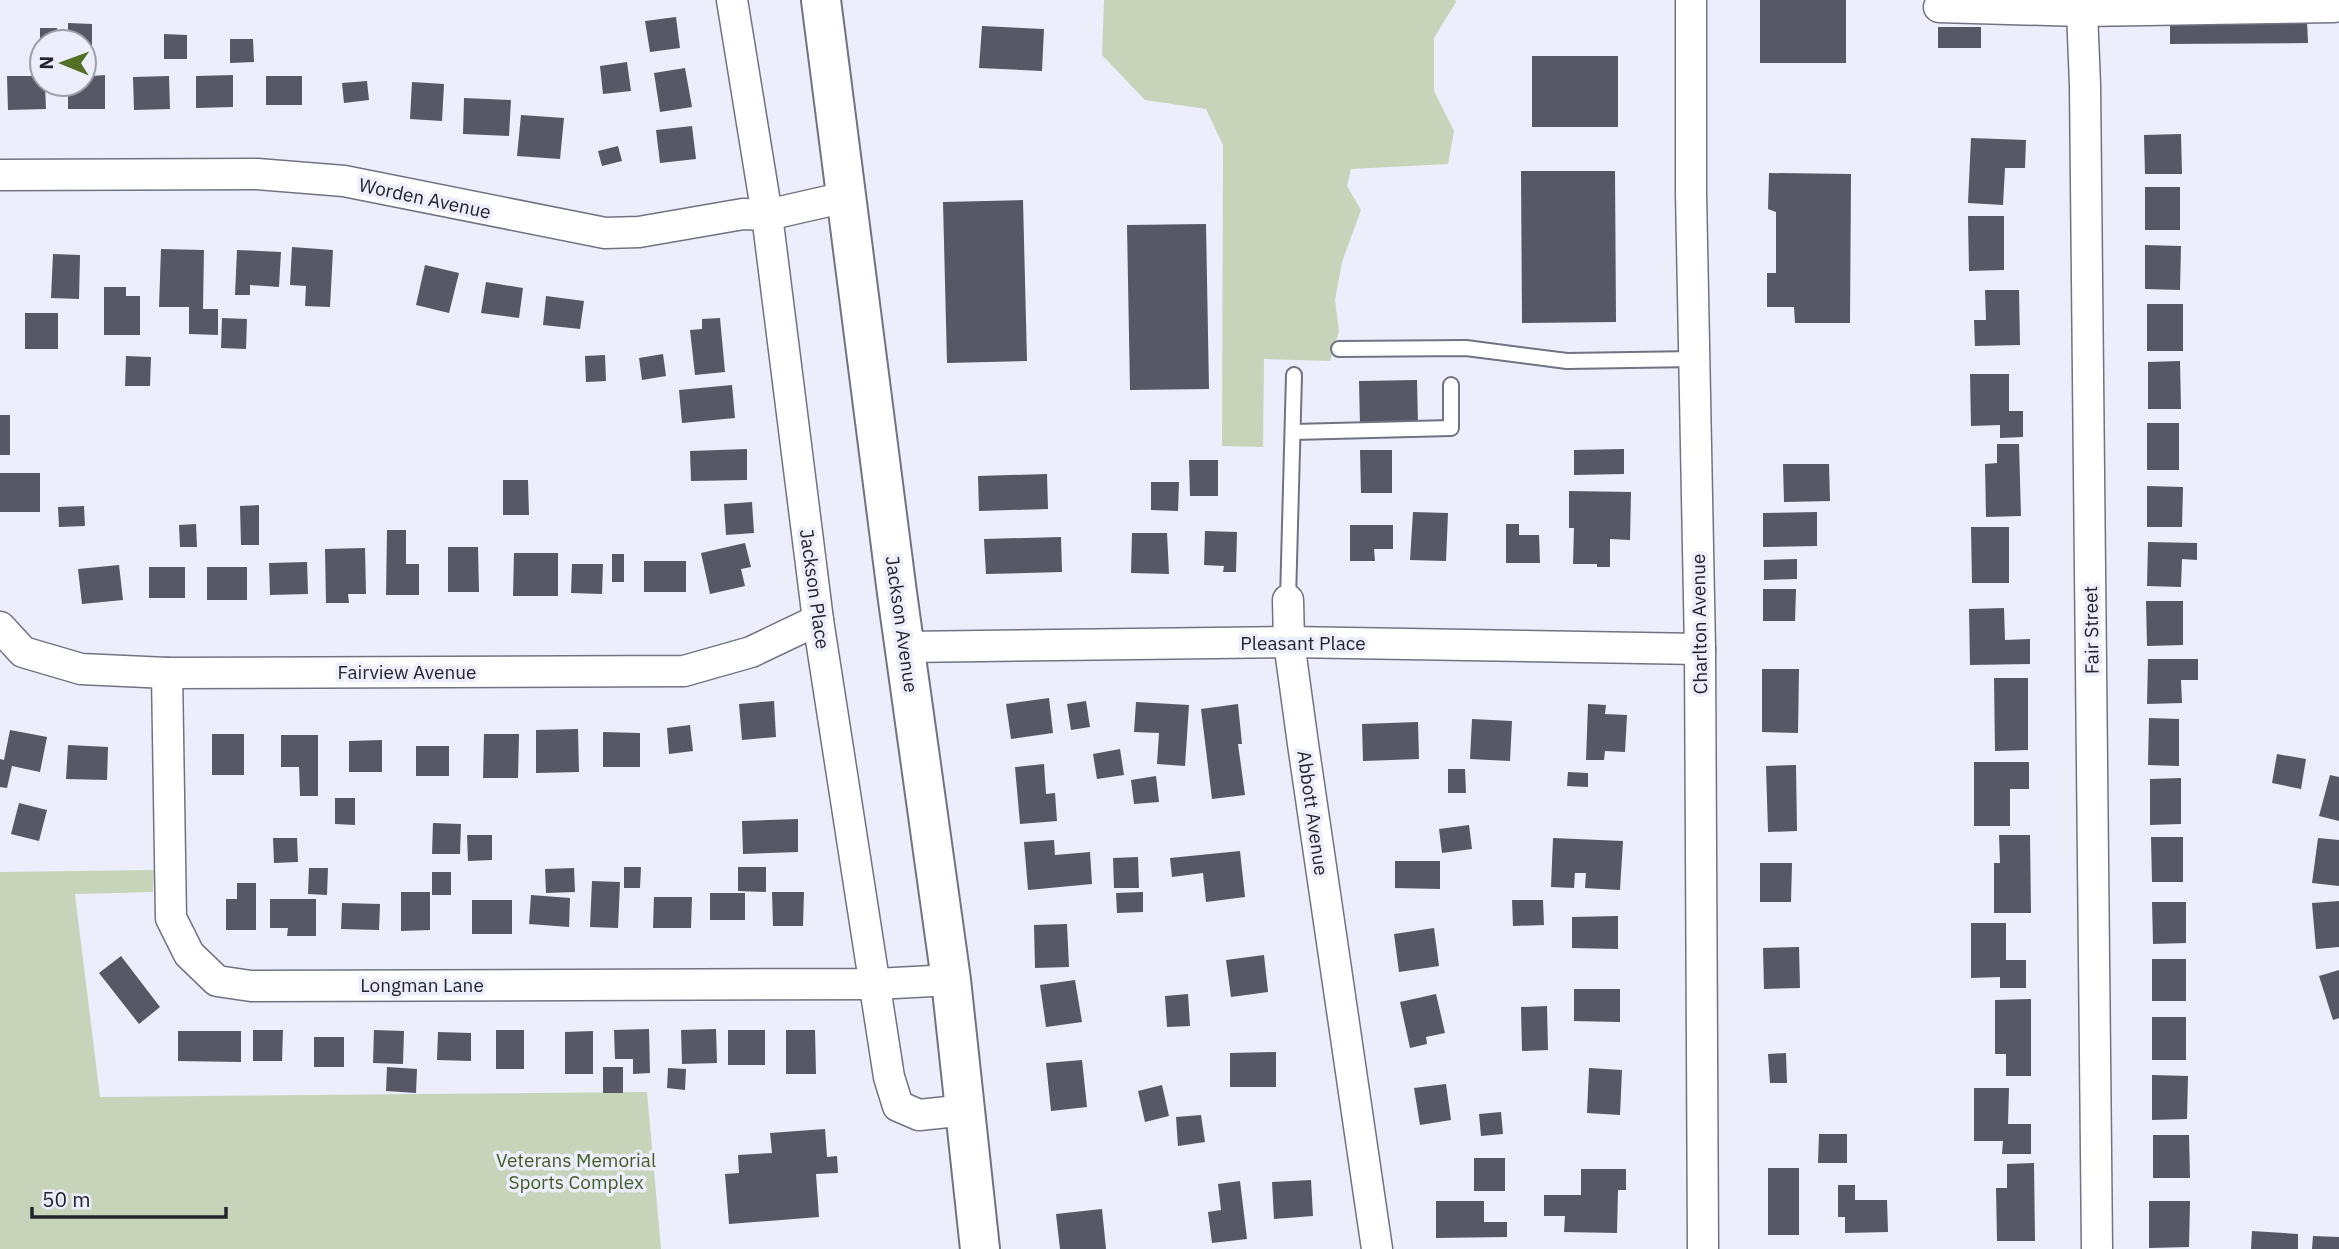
<svg xmlns="http://www.w3.org/2000/svg" width="2339" height="1249" font-family="'IBM Plex Sans',sans-serif">
	<rect width="100%" height="100%" fill="#eceefc"/>
	<!-- green -->
	<g fill="#c7d4ba">
		<path d="M1104,0h351l1,2 -22,36v53l20,40 -6,33 -97,5 -4,17 14,24 -19,52 -7,38 4,31 -9,30 -66,-2 -1,88 -41,-1 1,-301 -17,-36 -61,-9 -43,-45z"/>
		<path d="M154,870l-1,22 -78,2 25,203 547,-5 14,157h-661v-377z"/>
	</g>
	<!-- building -->
	<g fill="#565866">
		<rect x="1760" y="0" width="86" height="63"/>
		<path d="M676,17l4,31 -30,4 -5,-31z"/>
		<path d="M2307,21l1,22 -138,1v-21z"/>
		<path d="M68,23l24,1v52l13,-1v34h-37v-25h16v-42h-16z"/>
		<path d="M982,26l62,3 -2,42 -63,-3z"/>
		<rect x="1938" y="27" width="43" height="21"/>
		<rect x="40" y="28" width="17" height="14"/>
		<path d="M164,34l23,1v24h-23z"/>
		<path d="M230,39h23l1,23 -24,1z"/>
		<rect x="1532" y="56" width="86" height="71"/>
		<path d="M627,62l4,29 -28,3 -3,-28z"/>
		<path d="M685,68l7,39 -32,5 -6,-39z"/>
		<path d="M233,75v32l-37,1v-32z"/>
		<path d="M7,76h35v8h3l1,25 -38,1z"/>
		<path d="M169,76l1,33 -36,1 -1,-33z"/>
		<rect x="266" y="76" width="36" height="29"/>
		<path d="M367,81l2,19 -25,3 -2,-20z"/>
		<path d="M412,82l32,2 -2,37 -32,-2z"/>
		<path d="M464,98l47,2 -2,36 -46,-2z"/>
		<path d="M521,115l43,3 -4,41 -43,-3z"/>
		<path d="M692,126l4,33 -36,4 -4,-33z"/>
		<path d="M2181,134l1,40h-37l-1,-39z"/>
		<path d="M1971,138l55,2 -1,28h-20l-2,37 -35,-2z"/>
		<path d="M618,146l4,15 -20,5 -4,-15z"/>
		<path d="M1521,171h94l1,151 -94,1z"/>
		<path d="M1769,173l82,1 -1,149h-55l-1,-16h-27v-34h9v-61l-8,-3z"/>
		<rect x="2145" y="187" width="35" height="43"/>
		<path d="M1023,200l4,161 -80,2 -4,-161z"/>
		<path d="M1968,216h36v54l-35,1z"/>
		<path d="M1206,224l3,165 -79,1 -3,-165z"/>
		<path d="M2145,245l36,1 -1,44 -35,-1z"/>
		<path d="M292,247l41,3 -3,57 -25,-1 1,-20 -16,-1z"/>
		<path d="M161,249l43,1 -1,59h15v26l-29,-1v-27h-30z"/>
		<path d="M237,250l44,2 -2,35 -29,-2v10h-15z"/>
		<path d="M53,254l27,1 -1,44 -28,-1z"/>
		<path d="M425,265l34,8 -10,40 -33,-8z"/>
		<path d="M486,282l37,6 -4,30 -38,-5z"/>
		<path d="M104,287h22v9h14v39h-36z"/>
		<path d="M1985,290h34l1,55 -45,1 -1,-26h12z"/>
		<path d="M546,296l38,5 -4,28 -37,-4z"/>
		<rect x="2147" y="304" width="36" height="47"/>
		<rect x="25" y="313" width="33" height="36"/>
		<path d="M222,318l25,1 -1,30 -25,-1z"/>
		<path d="M720,318l5,54 -30,3 -5,-45 12,-1v-10z"/>
		<path d="M663,354l3,22 -24,4 -3,-22z"/>
		<path d="M605,355l1,26 -20,1 -1,-26z"/>
		<path d="M126,356l25,1 -1,29h-25z"/>
		<path d="M2180,361l1,48h-33v-47z"/>
		<path d="M1970,374h39v37h14v26l-23,1v-13l-29,1z"/>
		<path d="M1417,380l1,45 -58,1 -1,-45z"/>
		<path d="M732,385l3,33 -53,5 -3,-33z"/>
		<rect x="0" y="415" width="10" height="40"/>
		<rect x="2147" y="423" width="32" height="47"/>
		<path d="M1997,444h22l2,72 -35,1 -1,-53 12,-1z"/>
		<path d="M747,449v31l-56,1 -1,-30z"/>
		<path d="M1624,449v25l-50,1v-25z"/>
		<path d="M1360,450h32v43h-31z"/>
		<path d="M1189,460h29v36h-28z"/>
		<path d="M1783,464h46l1,37 -46,1z"/>
		<rect x="0" y="473" width="40" height="39"/>
		<path d="M1047,474l1,35 -69,2 -1,-35z"/>
		<path d="M503,480h25l1,35h-26z"/>
		<path d="M1151,482h28l-1,29 -27,-1z"/>
		<path d="M2147,486l36,1 -1,40h-35z"/>
		<path d="M1569,491l62,1 -1,48 -20,-1v28h-13v-3h-24l1,-36h-5z"/>
		<path d="M752,502l2,31 -28,2 -2,-31z"/>
		<path d="M259,505v40h-18l-1,-39z"/>
		<path d="M84,506l1,20 -26,1 -1,-20z"/>
		<path d="M1413,512l35,1 -2,48 -36,-1z"/>
		<path d="M1817,512v34l-54,1v-34z"/>
		<path d="M196,524l1,23h-17l-1,-22z"/>
		<path d="M1506,524h13v11h20l1,28h-34z"/>
		<path d="M1350,525h43v24h-19l1,12h-25z"/>
		<path d="M1971,527h38v56h-37z"/>
		<path d="M387,530h19v34h13v31h-33z"/>
		<path d="M1205,531l32,1 -1,40h-13l1,-6 -20,-1z"/>
		<path d="M1132,533h35l2,41 -38,-1z"/>
		<path d="M1061,537l1,35 -76,2 -2,-35z"/>
		<path d="M2148,542l49,1v17l-15,-1 -1,28 -34,-1z"/>
		<path d="M745,543l6,24 -10,2 4,17 -35,8 -9,-41z"/>
		<path d="M448,547h30l1,45h-31z"/>
		<path d="M365,548l1,46h-18l1,9h-23l-1,-54z"/>
		<path d="M514,553h44v43h-45z"/>
		<rect x="612" y="554" width="12" height="28"/>
		<path d="M1797,559v20l-33,1v-20z"/>
		<rect x="644" y="561" width="42" height="31"/>
		<path d="M307,562l1,32 -38,1 -1,-32z"/>
		<path d="M572,564h31l-1,30 -31,-1z"/>
		<path d="M119,565l4,35 -41,4 -4,-35z"/>
		<rect x="149" y="567" width="36" height="31"/>
		<rect x="207" y="567" width="40" height="33"/>
		<path d="M1763,589h33l-1,32h-32z"/>
		<path d="M2146,601h37v44l-36,1z"/>
		<path d="M2004,608l1,32 25,-1v25l-60,1 -1,-56z"/>
		<path d="M2148,659h50v21h-17l1,23 -35,1z"/>
		<path d="M1762,669h37l-1,64 -36,-1z"/>
		<path d="M1994,678h34v72l-33,1z"/>
		<path d="M1049,698l4,35 -42,6 -5,-35z"/>
		<path d="M774,701l2,36 -34,3 -3,-36z"/>
		<path d="M1086,701l4,26 -19,3 -4,-26z"/>
		<path d="M1136,702l53,3 -4,61 -28,-2 2,-31 -25,-1z"/>
		<path d="M1238,704l4,40h-4l7,51 -33,4 -11,-90z"/>
		<path d="M1588,704l18,1 -1,9 22,1 -2,37 -20,-1 -1,9h-18z"/>
		<path d="M2149,718l30,1v47l-31,-1z"/>
		<path d="M1472,719l40,2 -2,40 -40,-2z"/>
		<path d="M1418,722l1,37 -56,2 -1,-37z"/>
		<path d="M690,725l3,26 -24,3 -2,-26z"/>
		<path d="M578,729l1,43 -43,1v-43z"/>
		<path d="M10,730l37,7 -7,35 -28,-6 -5,22 -7,-1v-28l4,1z"/>
		<path d="M603,732l37,1v34h-37z"/>
		<rect x="212" y="734" width="32" height="41"/>
		<path d="M484,734h35l-1,44h-35z"/>
		<path d="M281,735h37v61h-18l-1,-29h-18z"/>
		<path d="M382,740v32h-33v-31z"/>
		<path d="M68,745l40,2 -1,33 -41,-1z"/>
		<rect x="416" y="746" width="33" height="30"/>
		<path d="M1120,749l4,26 -27,4 -4,-25z"/>
		<path d="M2277,754l29,5 -5,30 -29,-6z"/>
		<path d="M1974,762h55v27h-19v37h-36z"/>
		<path d="M1044,764l2,30 9,-1 2,28 -37,3 -5,-57z"/>
		<path d="M1796,765l1,66 -29,1 -2,-66z"/>
		<path d="M1448,769h17l1,24h-18z"/>
		<path d="M1568,772l20,1v14l-21,-1z"/>
		<path d="M2330,775l9,2v44l-20,-5z"/>
		<path d="M1156,776l3,26 -25,2 -3,-24z"/>
		<path d="M2181,778v46l-31,1v-46z"/>
		<path d="M335,798h20v27l-20,-1z"/>
		<path d="M19,803l28,7 -8,31 -28,-7z"/>
		<path d="M798,819v33l-55,2 -1,-33z"/>
		<path d="M433,823l28,1 -1,30h-28z"/>
		<path d="M1469,825l3,24 -30,4 -3,-24z"/>
		<path d="M467,835h25v25l-24,1z"/>
		<path d="M1999,835h31l1,78h-37v-50h6z"/>
		<path d="M2151,837h32v45h-31z"/>
		<path d="M273,838h24l1,24 -24,1z"/>
		<path d="M1553,838l70,3 -3,49 -35,-2 1,-15h-11l-1,15 -23,-1z"/>
		<path d="M2318,838l21,2v46l-27,-3z"/>
		<path d="M1054,840l1,15 35,-3 2,32 -64,6 -4,-48z"/>
		<path d="M1240,851l5,46 -39,5 -3,-29 -31,4 -2,-19z"/>
		<path d="M1138,857l1,31h-25l-1,-30z"/>
		<path d="M1395,861h45v28l-45,-1z"/>
		<path d="M1760,863h32l-1,39h-31z"/>
		<path d="M624,867h17l-1,21h-16z"/>
		<path d="M738,867h28v25l-28,-1z"/>
		<path d="M309,868h19l-1,27 -19,-1z"/>
		<path d="M574,868l1,24 -29,1 -1,-24z"/>
		<rect x="432" y="872" width="19" height="23"/>
		<path d="M592,881l28,1 -2,46 -28,-1z"/>
		<path d="M237,883h19v47h-30v-31h11z"/>
		<path d="M401,892h29v38l-29,1z"/>
		<path d="M772,892h32l-1,34h-30z"/>
		<path d="M1143,892v20l-26,1 -1,-20z"/>
		<rect x="710" y="893" width="35" height="27"/>
		<path d="M531,895l39,3 -1,29 -40,-3z"/>
		<path d="M654,897h38l-1,31h-38z"/>
		<path d="M270,899h46v37h-29l1,-8h-18z"/>
		<rect x="472" y="900" width="40" height="34"/>
		<path d="M1512,900h31l1,25 -31,1z"/>
		<path d="M2339,901v46l-23,2 -4,-46z"/>
		<path d="M2152,902h34v41l-33,1z"/>
		<path d="M342,903l38,1 -1,26 -38,-1z"/>
		<path d="M1618,916v33l-46,-1v-31z"/>
		<path d="M1971,923h35v37h20v28h-26v-11l-29,1z"/>
		<path d="M1067,924l2,43 -34,1 -1,-43z"/>
		<path d="M1434,928l5,38 -40,6 -5,-38z"/>
		<path d="M1799,947l1,41 -36,1 -1,-41z"/>
		<path d="M1264,955l4,37 -37,5 -5,-37z"/>
		<path d="M121,956l39,51 -21,17 -40,-51z"/>
		<rect x="2152" y="959" width="34" height="42"/>
		<path d="M2339,970v48l-6,2 -14,-44z"/>
		<path d="M1075,980l7,42 -36,5 -6,-42z"/>
		<path d="M1574,989h46v33l-46,-1z"/>
		<path d="M1188,994l2,32 -23,1 -2,-31z"/>
		<path d="M1436,994l9,39 -19,4 1,7 -17,4 -10,-46z"/>
		<path d="M2031,999v77h-25v-22h-11v-54z"/>
		<path d="M1547,1006l1,44 -26,1 -1,-44z"/>
		<rect x="2152" y="1017" width="34" height="43"/>
		<path d="M649,1029l1,44 -17,1v-15h-18l-1,-29z"/>
		<path d="M716,1029l1,34 -35,1 -1,-34z"/>
		<path d="M253,1030h30l-1,31h-29z"/>
		<path d="M374,1030l30,1 -1,33 -30,-1z"/>
		<rect x="496" y="1030" width="28" height="39"/>
		<rect x="728" y="1030" width="37" height="35"/>
		<path d="M786,1030h29l1,44h-30z"/>
		<path d="M178,1031h63v31l-63,-1z"/>
		<path d="M593,1031v43h-28v-42z"/>
		<path d="M438,1032l33,1v28l-34,-1z"/>
		<rect x="314" y="1037" width="30" height="30"/>
		<path d="M1276,1052v35h-46v-34z"/>
		<path d="M1786,1053l1,30h-17l-2,-29z"/>
		<path d="M1082,1060l5,47 -36,4 -5,-48z"/>
		<path d="M387,1067l30,2 -1,24 -30,-2z"/>
		<rect x="603" y="1067" width="20" height="26"/>
		<path d="M668,1068l18,1 -1,21 -18,-2z"/>
		<path d="M1589,1068l33,2 -2,45 -33,-2z"/>
		<path d="M2152,1075l36,1 -1,43 -35,1z"/>
		<path d="M1446,1084l5,36 -31,5 -6,-37z"/>
		<path d="M1162,1085l7,31 -24,6 -7,-31z"/>
		<path d="M1974,1088h35l-1,36h23v30h-29l1,-13h-29z"/>
		<path d="M1501,1112l2,22 -22,2 -2,-22z"/>
		<path d="M1201,1115l4,27 -27,4 -2,-29z"/>
		<path d="M825,1129l2,28 10,-1 1,17 -22,1 3,43 -90,7 -4,-50 14,-1 -1,-18 34,-2 -2,-20z"/>
		<path d="M1819,1134h28v29h-29z"/>
		<path d="M2153,1135h36l1,43h-37z"/>
		<rect x="1474" y="1158" width="31" height="33"/>
		<path d="M2034,1163l1,78h-38l-1,-53h11v-24z"/>
		<rect x="1768" y="1168" width="31" height="67"/>
		<path d="M1581,1169h45v21h-8l-1,43 -53,-1 1,-16h-21v-21h37z"/>
		<path d="M1311,1180l2,36 -39,3 -2,-37z"/>
		<path d="M1240,1181l7,58 -35,4 -4,-31 13,-2 -3,-26z"/>
		<path d="M1838,1185h17v15h32l1,32 -43,1v-16h-7z"/>
		<path d="M1436,1201h48v21h23v15l-71,1z"/>
		<path d="M2149,1201h41l-1,46 -40,1z"/>
		<path d="M1102,1209l4,40h-46l-4,-35z"/>
		<path d="M2252,1231l46,3v15h-47z"/>
		<path d="M2313,1236l26,1v12h-27z"/>
	</g>
	<g fill="none" stroke-linecap="round" stroke-linejoin="round">
		<defs>
			<g id="lane">
				<path d="M1339,349l127,-1 101,13 128,-2"/>
				<path d="M1293,432l158,-4v-43"/>
				<path d="M1288,600l6,-225"/>
			</g>
			<g id="street">
				<path d="M732,0l35,215 51,405 71,457 9,29 21,9 48,-5"/>
				<path d="M1691,0v193l9,456 3,600"/>
				<path d="M1939,7l143,4 252,-4 5,-2"/>
				<path d="M2082,11l3,74 12,1164"/>
				<path d="M0,175l257,-1 87,7 261,52 34,-1 104,-18 24,1 79,-18"/>
				<path d="M1288,600l1,42 14,102 74,505"/>
				<path d="M0,627l23,25 58,17 86,4 517,-2 67,-19 67,-32"/>
				<path d="M905,647l384,-5 411,7"/>
				<path d="M167,673l4,245 18,36 28,27 34,5 625,-2 75,-4"/>
			</g>
			<path id="primary" d="M821,0l76,593 54,387 29,269"/>
		</defs>
		<!-- lane casing -->
		<use href="#lane" stroke="#717382" stroke-width="18"/>
		<!-- street casing -->
		<use href="#street" stroke="#717382" stroke-width="33"/>
		<!-- primary casing -->
		<use href="#primary" stroke="#717382" stroke-width="42"/>
		<!-- lane -->
		<use href="#lane" stroke="#fff" stroke-width="14"/>
		<!-- street -->
		<use href="#street" stroke="#fff" stroke-width="30"/>
		<!-- primary -->
		<use href="#primary" stroke="#fff" stroke-width="38"/>
	</g>
	<g text-anchor="middle" stroke-width="7" stroke-linejoin="round" paint-order="stroke">
		<!-- street labels -->
		<g font-size="19" fill="#24252c" stroke="#eceefc">
			<text transform="translate(425 198) rotate(12)" y="7">Worden Avenue</text>
			<text transform="translate(815 589) rotate(82)" y="7">Jackson Place</text>
			<text transform="translate(902 624) rotate(82)" y="7">Jackson Avenue</text>
			<text transform="translate(1699 624) rotate(-91)" y="7">Charlton Avenue</text>
			<text transform="translate(2091 630) rotate(-91)" y="7">Fair Street</text>
			<text x="1303" y="650">Pleasant Place</text>
			<text x="407" y="679">Fairview Avenue</text>
			<text transform="translate(1313 813) rotate(82)" y="7">Abbott Avenue</text>
			<text x="422" y="992">Longman Lane</text>
		</g>
		<!-- park labels -->
		<g font-size="19" fill="#445c25" stroke="#eceefc">
			<text x="576" y="1167">Veterans Memorial<tspan x="576" dy="22">Sports Complex</tspan></text>
		</g>
	</g>
	<!-- north arrow -->
	<g transform="translate(63 63) rotate(271)"><circle r="33" fill="#eceefc" stroke="#9c9ea9" stroke-width="2"/>
	<path d="M0-5L12 26L0 18L-12 26Z" fill="#527127"/>
	<text y="-10" font-size="19" font-weight="bold" text-anchor="middle" fill="#24252c">N</text>
	</g>
	<!-- scale -->
	<path d="M32 1207v10h194v-10" fill="none" stroke="#24252c" stroke-width="3.5"/>
	<text x="42" y="1207" font-size="21" fill="#24252c" stroke="#eceefc" stroke-width="5" paint-order="stroke">50 m</text>
</svg>
